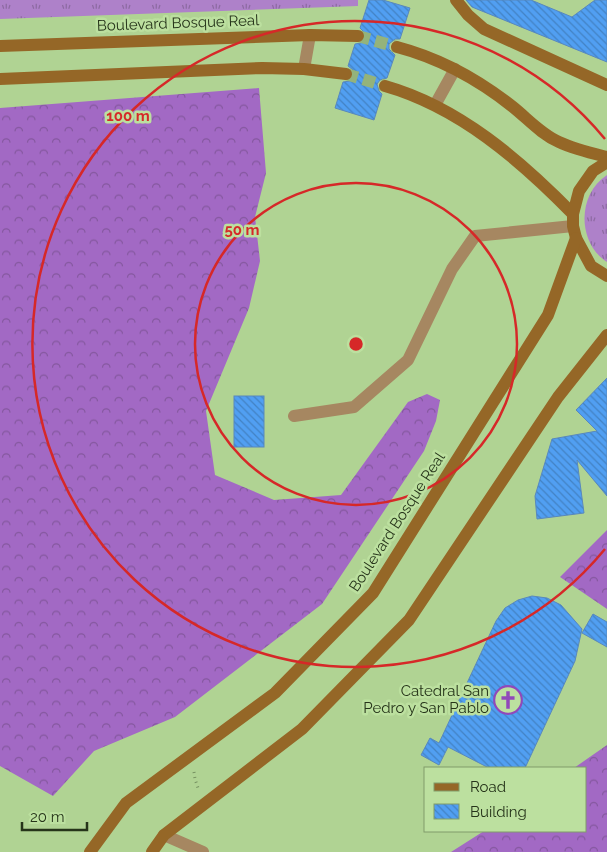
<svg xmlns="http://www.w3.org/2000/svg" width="607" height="852" font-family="Raleway,sans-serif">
	<defs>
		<pattern id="grass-tufts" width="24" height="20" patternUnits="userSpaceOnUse" patternTransform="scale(1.25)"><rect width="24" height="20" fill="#ae81c9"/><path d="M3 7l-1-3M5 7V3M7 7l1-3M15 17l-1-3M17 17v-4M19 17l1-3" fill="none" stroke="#8d6aa2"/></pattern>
		<pattern id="forest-crowns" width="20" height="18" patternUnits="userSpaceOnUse" patternTransform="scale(1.25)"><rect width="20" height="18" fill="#a269c4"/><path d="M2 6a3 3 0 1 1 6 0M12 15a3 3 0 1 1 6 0" fill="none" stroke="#84579e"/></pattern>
		<pattern id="building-back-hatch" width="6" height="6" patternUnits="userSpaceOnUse" patternTransform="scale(1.25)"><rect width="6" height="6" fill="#519ff2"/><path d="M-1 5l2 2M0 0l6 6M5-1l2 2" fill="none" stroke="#4382c3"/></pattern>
	</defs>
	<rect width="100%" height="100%" fill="#b0d393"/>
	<!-- grass -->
	<g fill="url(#grass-tufts)">
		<path d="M0,0h358v6l-358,13z"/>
		<path d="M607,175v87c-30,-19 -30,-68 0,-87z"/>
	</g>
	<!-- forest -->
	<g fill="url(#forest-crowns)">
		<path d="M259,88l7,85 -11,44 5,44 -11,47 -43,103 9,64 59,25 67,-5 67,-93 19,-8 13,6 -4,21 -12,30 -102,153 -147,113 -81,34 -41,45 -53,-30v-658z"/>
		<path d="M607,530v79l-47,-32z"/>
		<path d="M607,745v107h-156l33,-21h102v-63h-12z"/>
	</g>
	<!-- building -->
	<g fill="url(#building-back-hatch)" stroke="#5988bc">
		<path d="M369,0h14l27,8 -10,31h-5l-6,5v5l6,6 -8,23 -7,2 -3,4 2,7 3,3 -8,26 -39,-12 8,-26 7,-1 4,-6 -1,-5 -5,-4 7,-22 6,-1 4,-3v-7l-5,-5z"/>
		<path d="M466,0h65l41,17 23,-17h12v62l-135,-55z"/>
		<path d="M607,378v118l-30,-36 7,53 -47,6 -2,-23 17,-57 45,-8 -21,-21z"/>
		<rect x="234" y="396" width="30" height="51"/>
		<path d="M532,596l15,2 14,7 21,24 -7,32 -50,107h-36l-41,-21 -9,18 -18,-10 9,-17 9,5 57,-122 9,-13 13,-8z"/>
		<path d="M593,614l14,8v25l-25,-14z"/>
	</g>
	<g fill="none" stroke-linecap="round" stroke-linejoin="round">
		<!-- secondary-tunnel -->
		<g stroke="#94b37b" stroke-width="12" stroke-dasharray="12 6" stroke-linecap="butt">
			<path d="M358,36l39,11"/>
			<path d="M346,74l39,12"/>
		</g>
		<!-- path -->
		<path stroke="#789362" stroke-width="3" stroke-dasharray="1 4" stroke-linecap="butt" d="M194,772l1,7 3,9"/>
		<!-- lane -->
		<g stroke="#a68761" stroke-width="12">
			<path d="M294,416l60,-9 54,-47 44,-91 23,-33 98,-10"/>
			<path d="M164,835l39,17"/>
		</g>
		<!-- street -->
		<g stroke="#a68761" stroke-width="12">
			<path d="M304,69l6,-34"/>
			<path d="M435,105l20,-36"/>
		</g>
		<!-- secondary -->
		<g stroke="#956727" stroke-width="12">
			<path d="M456,0l12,15 16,14 123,56"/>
			<path d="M0,46l310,-11 48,1"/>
			<path d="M397,47c42,11 82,33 116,60 15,12 28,27 46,35 15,7 32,11 48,15"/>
			<path d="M0,79l262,-11 42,1 42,5"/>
			<path d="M385,86c74,21 135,74 188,128"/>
			<path d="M607,162l-14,9 -14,20 -6,23v12l3,12 15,28 16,10"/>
			<path d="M90,852l36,-49 149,-110 98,-100 175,-278 28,-77"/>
			<path d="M152,852l12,-17 138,-106 107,-109 149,-223 49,-62"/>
		</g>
	</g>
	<!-- distance rings -->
	<g fill="none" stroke="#d62828" stroke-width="2.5">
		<circle cx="356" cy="344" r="161"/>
		<path d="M605 549A323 323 0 1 1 605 139"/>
	</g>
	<!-- icons -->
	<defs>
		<symbol id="church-ring" viewBox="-11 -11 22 22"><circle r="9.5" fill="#bce09f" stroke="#9148ba" stroke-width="1.5"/><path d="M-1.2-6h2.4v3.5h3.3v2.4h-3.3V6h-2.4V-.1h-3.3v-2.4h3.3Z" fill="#9148ba"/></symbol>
	</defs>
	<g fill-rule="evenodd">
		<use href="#church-ring" x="492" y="684" width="32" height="32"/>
	</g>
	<g text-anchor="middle" stroke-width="5" stroke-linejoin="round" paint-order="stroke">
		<!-- street labels -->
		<g font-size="15" fill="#26341a" stroke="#bce09f">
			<text transform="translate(178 23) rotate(-2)" y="5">Boulevard Bosque Real</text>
			<text transform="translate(397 522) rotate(-57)" y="5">Boulevard Bosque Real</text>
		</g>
		<!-- poi labels -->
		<g font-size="15" fill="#26341a" stroke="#bce09f" text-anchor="end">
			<text x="489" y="696">Catedral San<tspan x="489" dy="17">Pedro y San Pablo</tspan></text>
		</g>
	</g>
	<circle cx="356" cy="344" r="8" fill="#d62828" stroke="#bce09f" stroke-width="2.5"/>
	<g font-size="15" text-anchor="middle" font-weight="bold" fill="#d62828" stroke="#bce09f" stroke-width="5" stroke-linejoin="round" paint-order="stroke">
		<text x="128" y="121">100 m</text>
		<text x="242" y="235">50 m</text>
	</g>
	<!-- legend -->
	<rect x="424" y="767" width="162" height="65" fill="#bce09f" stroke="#809b6a"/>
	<rect x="434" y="783" width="25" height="8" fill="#956727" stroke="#809b6a"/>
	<text x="470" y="792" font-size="15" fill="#26341a">Road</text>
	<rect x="434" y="804" width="25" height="15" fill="url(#building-back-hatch)" stroke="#809b6a"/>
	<text x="470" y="817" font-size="15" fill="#26341a">Building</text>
	<!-- scale -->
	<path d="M22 822v8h65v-8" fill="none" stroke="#26341a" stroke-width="2.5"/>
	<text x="30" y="822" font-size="15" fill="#26341a" stroke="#bce09f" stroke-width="4" paint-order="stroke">20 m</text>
</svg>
